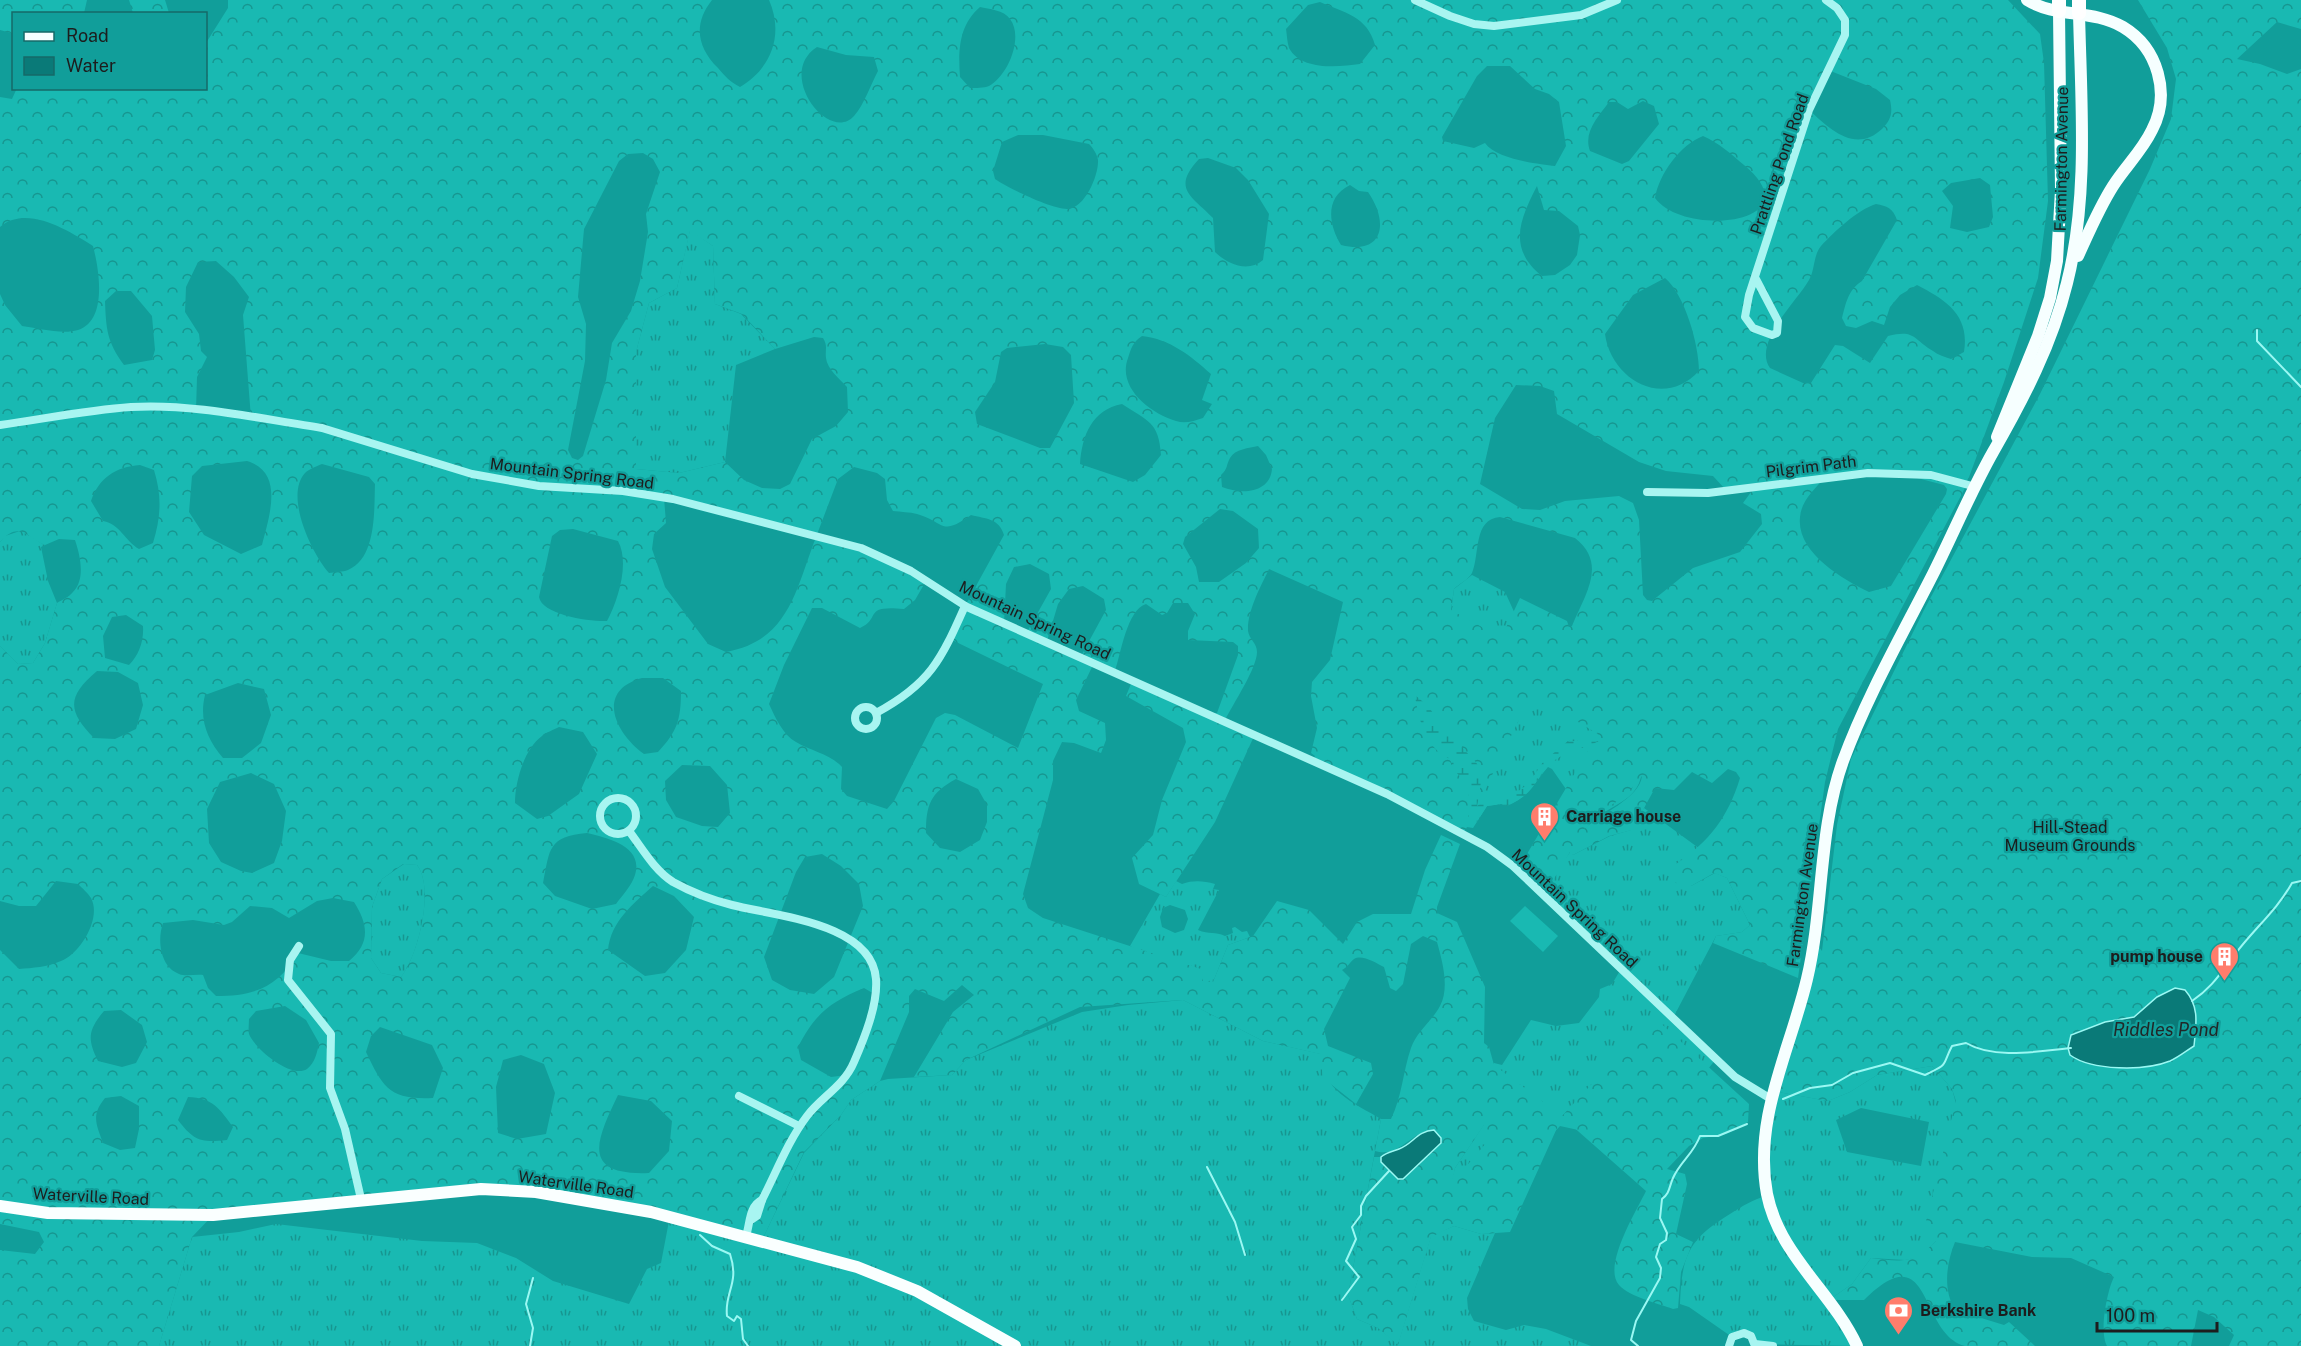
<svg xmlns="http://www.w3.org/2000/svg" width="2301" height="1346" font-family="'Public Sans',sans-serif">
	<defs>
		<pattern id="grass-tufts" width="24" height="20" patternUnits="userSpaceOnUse" patternTransform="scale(1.5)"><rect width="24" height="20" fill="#19b9b2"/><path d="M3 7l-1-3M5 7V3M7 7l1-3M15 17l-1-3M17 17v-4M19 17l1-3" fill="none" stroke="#169690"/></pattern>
		<pattern id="forest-crowns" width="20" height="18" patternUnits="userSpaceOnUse" patternTransform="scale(1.5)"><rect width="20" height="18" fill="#19b9b2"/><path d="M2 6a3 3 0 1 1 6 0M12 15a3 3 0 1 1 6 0" fill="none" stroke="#169690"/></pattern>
		<pattern id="wetland-marsh" width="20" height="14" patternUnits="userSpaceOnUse" patternTransform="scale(1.5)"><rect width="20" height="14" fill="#19b9b2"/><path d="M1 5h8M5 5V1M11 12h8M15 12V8" fill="none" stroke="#169690"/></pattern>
	</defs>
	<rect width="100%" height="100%" fill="#119e9a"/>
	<!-- grass -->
	<g fill="url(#grass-tufts)" fill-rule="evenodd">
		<path d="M690,230l23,16 2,58 26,10 34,35 -39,16 -11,97 -46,11 -43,-4v-117l13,-49 28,-15z"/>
		<path d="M20,531c11,3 15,10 25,14l-4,2 7,34 9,22 -12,40 -12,20 -15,1 -18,-18v-104l5,-6z"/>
		<path d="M1472,575l33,17 11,24 37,17 196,-52 3,17 -110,170c-1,32 -27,34 -48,52 -9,8 -17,19 -25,29l-1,-57 -16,-23 -4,-2c-15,17 -18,29 -41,39l-6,-2 -14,2 -14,22 -6,-1 -16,-215 3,-23z"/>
		<path d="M1644,808l56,41 -24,15 15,22 24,-13 12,5 23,47 -8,7 -26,4 -43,82 43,41 -69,86 -87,-19 -14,15 -96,46 5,-19 32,-48 -16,-11 3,-16 20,-30 8,2 29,-45 25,6 23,-3 20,-26 1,-8 12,-5 9,-15 -75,-71v-13l25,-34 2,4 37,-19 21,-6z"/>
		<path d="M404,864l13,1c18,23 1,91 -16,112l-20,-4 -10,-15 1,-51 10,-28z"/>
		<path d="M1176,881l6,3c12,-4 21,-3 33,0l-2,5 6,1 -21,40c11,5 17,1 27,6l8,-3 -1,-5 3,-1 7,5 5,-1 3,6 -22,8 -15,37h-10l-73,-36 30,-52 6,3zM1170,905l15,5 3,9 -4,11 -9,3 -13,-6 -2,-10 3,-9z"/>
		<path d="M1183,1000l80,41 58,13c0,36 33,49 60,65l-33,176 9,24 21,9 20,16 33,-108 23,-10 27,8 14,-1 -28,65 1,11 6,12 32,9 18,-5 22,4 45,17h-1432l33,-109 47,-5 37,-8 146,17 55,2 39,15 37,23 76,23 18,-35 14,-6 8,-42 95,15 40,-83 37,-38 10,-15 29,-19 8,-2 64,-4 14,-15 116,-48 46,-7z"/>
		<path d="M1932,1066l20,23 6,22 -15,103 -7,27 -16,16 -15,3 -34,-2 -19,26 -23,16 28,46 -102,-2 -4,-7h-19l-43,-30 -9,-3c2,-49 8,-64 50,-90 13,-8 23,-15 37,-18l6,-105 55,10 22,-9 27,-17zM1861,1108l68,14 -8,44 -74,-14 -11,-32z"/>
	</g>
	<!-- forest -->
	<g fill="url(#forest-crowns)" fill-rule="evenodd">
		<path d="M0,0h87l-3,13 -70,1 -1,23 -2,-4 -11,-3z"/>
		<path d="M129,0h36l4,13h-36z"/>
		<path d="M228,0h484c-19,24 -15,47 6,68 7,8 12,14 22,19 32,-19 44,-53 29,-87h1239l32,34 4,29 4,138 -10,77 -34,104 -39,106 -127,241 -13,53 -27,196 -85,-35 3,-7 26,-4 8,-7 -23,-47 -13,-5 -23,13 -15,-3 -3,-5 3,-14c34,-23 52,-47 64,-86l-4,-6 -8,-3 -16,14 -20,-11 -18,18 -19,-2 -23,42 -23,6 -36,19 -3,-3 -21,35 -28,-23 77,-130 -61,-37 -6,5 -3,-1 -63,130 -4,3 -148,-73 2,-5 -4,-3 6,-25 -6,-32 1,-14 18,-22 13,-58 -74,-33c-8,17 -22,42 -21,62 1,8 9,12 9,21 0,16 -24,52 -32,68l30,14 -40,88 -49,75 -27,-13 -7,-26 21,-23 9,-35 24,-58 -3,-14 -57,-32 7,-17 76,34h8l21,-58v-9l-5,-4 -45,-2v-9l7,-17 -7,-11h-15l-6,10 -5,2 -16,-11c-19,6 -25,49 -31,67l-21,-8 -18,37 3,11 26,12 1,17 -5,13 -27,-10 -12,-1 -9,19v19l-30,114 5,14 15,10 158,51 2,12 10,1 15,-37 25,-9 24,-35 32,9 34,34 14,-22 16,-8h38l14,-44 16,-35 19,9 -23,63v6l20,9 28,65 -1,56 5,4 5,18 68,51 92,-99 95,87 -1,18 -22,12 -23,4 -14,8 -22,23 18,5 2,10 -11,50 17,8 -12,30 -3,36 -5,1c-16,-6 -43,-12 -54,-24 -17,-19 18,-75 27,-94l-84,-74 -52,115 -29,2 -27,-8 -23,11 -33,108 -20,-17 -21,-9 -9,-24 26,-138h7l-1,4 23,18 39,-37 -11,-12c-21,3 -32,28 -56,21l6,-32h10c11,-22 12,-48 20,-71 6,-17 21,-27 29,-42 10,-18 2,-46 -3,-64l-14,-6 -12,8 -8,40 -7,7 -6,-3 -6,-21c-8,-4 -22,-13 -30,-8 -5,4 -6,8 -12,11l8,8 -26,51 4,17 43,17 2,11 -17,30 -33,-26 -3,-24 -57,-13 -80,-41 -103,7 -114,53 -14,15 -38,2 39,-65 21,-17 -12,-10 -18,16 -29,-12 -6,7v16l-29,69 -29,19 -10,15 -37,37 -40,84 -114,-24 -169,-23 -268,26 -21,22 -33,109h-159v-96l35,4 9,-12 -5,-10 -39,-8v-274l19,19c14,-1 28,-2 42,-8 19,-7 41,-43 30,-63 -3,-5 -9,-10 -13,-14l-22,-3 -20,25h-17l-19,-5v-255l18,18 15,-1 12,-20 12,-40c5,-3 12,-6 16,-11 13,-13 7,-37 2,-52l-16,-1 -14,6c-17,-6 -25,-26 -45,-3v-248l5,11 17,21c16,2 40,9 56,4 30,-10 21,-61 15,-84 -24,-15 -66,-42 -93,-19v-130l12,2 5,-11h189v-45l22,-35zM1320,2c25,11 47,14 55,43l-15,19c-21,3 -59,7 -71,-16 -2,-6 -2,-13 -3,-19l22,-24zM980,7c9,2 24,3 30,12 14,18 -2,57 -21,67 -5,2 -13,2 -19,2l-10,-11c-2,-27 -1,-52 20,-70zM817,47l29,8 28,2 4,14c-7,13 -14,34 -24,45 -25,28 -79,-42 -37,-69zM1487,66h23l25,23 14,5 10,8 7,44 -11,20c-18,-2 -59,-7 -70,-23l-11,5 -31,-7 -1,-4 35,-61zM1828,70l48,19 14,11c3,13 1,20 -8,29 -27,25 -52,0 -73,-19zM1643,101l11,5 5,18 -30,37 -7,3 -32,-13c-7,-19 8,-34 19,-49h8l11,7zM1018,135h25l46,9c4,4 8,10 9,16 1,15 -13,48 -30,49 -15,1 -60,-21 -73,-30l-2,-8 9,-29zM1703,136c16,7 28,18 41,29 71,59 -60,73 -89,33 4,-24 25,-53 48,-62zM643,153l10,6 7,13 -14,42 2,18 -8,49 -9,30 -19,32 -6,37 -23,76 -5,4 -6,-2 -4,-8 17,-89 1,-37 -8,-27 6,-68 35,-68 9,-7zM1208,158l28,10 12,12 21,34 -6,46c-15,13 -36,4 -48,-8l-2,-34c-21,-22 -42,-29 -14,-59zM1980,178l10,7 3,32 -4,10 -22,5 -17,-4 3,-22 -11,-15 9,-8zM1350,185l9,6 9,1c21,30 16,64 -27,53 -13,-21 -16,-48 9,-60zM1537,186l7,24 15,1 19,15 2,9 -3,20 -7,10 -15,10 -13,1c-35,-28 -22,-57 -5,-90zM1876,204c11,2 17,4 21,16l-35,61c-14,9 -16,22 -20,37l4,8 10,2 16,-7 12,4 6,-18 10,-12 17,-10c29,15 53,30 47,67l-13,7c-6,-2 -13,-4 -18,-8 -20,-12 -18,-22 -45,-15l-18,27 -27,-17 -8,-1 -24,38h-8l-33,-15c-18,-25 28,-68 39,-88 6,-10 4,-24 12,-34 14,-15 36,-36 55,-42zM690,231l23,15 2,58 27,10 33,35 39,-12 9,1c5,8 2,11 3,20 1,11 14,21 21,29l1,25 -12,14 -24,13 -22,45 -10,5 -18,-1 -18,-8 -19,-18 -46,11 -43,-4v-117l13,-49 28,-15zM216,261l18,16 15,20 -6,18 8,103 -55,-8 1,-33 10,-20 -6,-6 -2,-17 -14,-22 1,-25 12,-25zM1665,278c20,17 34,67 34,93 -36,39 -88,8 -94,-37l28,-39zM116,291h15l21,25 3,34 -3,10 -28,5c-17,-23 -18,-36 -19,-64zM1142,336c28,3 49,20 69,38l-9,26 10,4 -9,14c-9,3 -18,6 -27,3 -27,-8 -59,-34 -48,-63 3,-10 5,-16 14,-22zM1045,344l18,3 8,8 3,48 -24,45h-10l-63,-24 -2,-12 20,-30 6,-30 6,-4zM1516,385l24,1 14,5 3,23 82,48 27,9 47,5 13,14 28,-2 -11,15 18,11 1,10 -22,28 -47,16 -41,33 -5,-1 -4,-5 -4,-75 -6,-17 -14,-7 -54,5 -25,9 -18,-1 -42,-25 15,-66zM1122,404c26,17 37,18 39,51l-16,20 -12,7 -53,-18c2,-29 12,-54 42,-60zM1258,446l8,9 6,14c-2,24 -30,26 -50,18l-1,-12c7,-6 5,-10 9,-17 5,-9 19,-10 28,-12zM247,461c38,11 22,56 15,84l-21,9 -37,-19 -15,-23 3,-36 10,-10zM322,464l47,13 6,7c-1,25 2,74 -27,86 -5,2 -13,2 -19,3 -17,-19 -45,-77 -24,-100 4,-4 12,-7 17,-9zM140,465l14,5c8,26 7,47 -1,73l-14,6c-14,-8 -19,-25 -36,-28l-12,-20c8,-23 24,-34 49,-36zM854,467l23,6 8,6 2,21 6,11c8,1 17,1 24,3 28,8 23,23 54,1 15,4 28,3 33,20l-39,71 -15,33 93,45 -25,64 -63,-33 -10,-2 -9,5 -42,83 -7,8 -40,-13 -6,-7 1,-22c-12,-13 -31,-16 -46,-25 -13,-7 -21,-25 -27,-38l15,-39 28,-57h10l38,20c22,-10 2,-23 44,-19l11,-9 11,-19 -65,-33 -45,-11 22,-58zM1898,473l46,12 3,4 -1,5 -55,92 -22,6c-27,-13 -73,-40 -69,-75 1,-16 15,-28 24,-39zM664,498l152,39c-20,52 -27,104 -90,115l-18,-8 -43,-57 -13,-38 2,-15 12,-11zM1220,509l13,2 25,18 1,19 -13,15 -27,19h-20l-3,-15 -13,-23 2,-7zM1500,517l75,21c33,26 10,56 -3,88l-3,1 -2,-6 -47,-23 -15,32 -14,2 -40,-22 3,-21c5,-5 15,-10 18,-16 8,-19 1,-54 28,-56zM573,529l45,12c12,22 0,59 -11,80 -16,1 -65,-6 -68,-24l13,-61 8,-6zM1030,564l19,10 2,15 -24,43 -23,-9 2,-39 8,-17zM1083,586l21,13 2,11 -25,46 -34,-15 11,-37 11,-15zM126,615l17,11c1,15 -4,29 -14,39l-24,-7 -2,-22 9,-19zM97,671l21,1 20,11 5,22 -7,24 -21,10 -21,-1c-27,-27 -27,-42 3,-67zM642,678h21l18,13c0,29 -4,41 -23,61l-14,2c-29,-21 -49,-63 -2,-76zM238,683l26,6 7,26 -10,28 -19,15h-19c-16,-19 -24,-39 -18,-63zM559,727l24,5 14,22 -18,40 -31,22 -11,3 -22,-16c0,-21 9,-54 27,-67 4,-4 12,-6 17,-9zM682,765l28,1 17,19 3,28 -12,14 -16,-1 -26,-9 -10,-17 -1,-19zM251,773l23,11 12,27 -4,30 -8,22 -22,10 -11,-2 -20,-9 -12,-19 -2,-34 13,-27zM1642,776c-2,22 -42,38 -58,53l7,-11 33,-21zM956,779l22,10 9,16v17l-7,18 -20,12 -20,-4 -14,-15c0,-28 4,-40 30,-54zM587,833c20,5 57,13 48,42 -3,10 -13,21 -19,29l-24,5 -37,-13 -12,-13c7,-35 5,-46 44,-50zM822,854l19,12 18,18 4,22 -29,71 -20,17 -24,-4 -18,-10 -8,-23 32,-85 9,-15zM403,864l14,1c18,23 1,91 -16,112l-20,-4 -10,-15 1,-51 10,-28zM653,886l21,10 20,21 -8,33 -21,23 -20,3 -37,-26c3,-29 25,-46 45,-64zM333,898l21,4c14,22 17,41 -5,59h-18l-33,-8c-20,34 -43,43 -82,43l-8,-8 -5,-13c-8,-1 -17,2 -24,-1 -19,-7 -22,-34 -16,-51l30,-3 31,5 8,-3 18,-16 22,2 17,10 28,-17zM864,988l12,7 -29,80 -16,2 -30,-17 -3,-13c17,-33 32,-45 66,-59zM285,1006l21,14 13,23c-2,10 -4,20 -12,26 -16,10 -52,-20 -58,-35 -1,-4 0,-10 0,-15l7,-8zM121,1010l21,15 5,17 -11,21 -14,4 -24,-6c-11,-22 -10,-31 6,-50zM380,1027l52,18 11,23 -10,30c-43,2 -50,-10 -67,-46l5,-16zM521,1055l23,9 11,29 -9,41 -29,5 -19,-6 -2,-46 7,-27zM618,1095l33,6 21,20 -3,30 -20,22c-70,3 -52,-34 -31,-78zM121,1096l18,10v23l-4,19 -15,2 -17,-7c-7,-19 -12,-28 2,-45zM188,1097c25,1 31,11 45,30l-6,13c-26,3 -33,1 -49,-20zM1484,1125l8,11 -40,47 3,-15z"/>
		<path d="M2138,0h163v29l-24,-7 -40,37 23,5 27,10 14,-5v1277h-72l5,-11 -20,-18 -16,-7 -7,36h-84c-8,-14 0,-55 7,-69l-43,-19 -39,-1 -77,-15c-9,22 -12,48 0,68l49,15 5,-3 26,24c-18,0 -55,0 -70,0 -47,-12 -32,-114 -101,-46h-35l23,-16 19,-26c31,4 42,6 65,-17l-14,-4 34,-136 -4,-12 -20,-23 -55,9 -27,17 -22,9 -55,-10 41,-151 8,11 15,-126 14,-66 73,-149 116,-216 110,-225 21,-50 5,-40 -9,-31z"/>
	</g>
	<!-- wetland -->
	<path fill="url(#wetland-marsh)" d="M1415,695l14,12 16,25 8,-5c13,43 37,21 24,79l11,-8 23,-1 18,-14 14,-21 25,-21h31c-14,7 -32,10 -44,19 -21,16 -17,33 -48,46l-6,-2 -14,2 -11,17 -5,2 -3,-5 1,-34 -16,-17 -3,-10c-23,-9 -32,-40 -35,-64z"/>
	<!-- pitch -->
	<path fill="#19b9b2" d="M1525,906l33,30 -15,16 -33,-31z"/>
	<!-- water -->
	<g fill="#0a7a78" stroke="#9af8f3" stroke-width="1.5">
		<path d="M2175,988l10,2c15,17 11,35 9,56 -8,5 -15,11 -24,15 -25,10 -78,10 -100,-6l-2,-7 3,-13 34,-13 29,-5 23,-20z"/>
		<path d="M1434,1130l7,8v5l-38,36h-5l-17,-17v-5c6,-5 11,-5 18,-8 14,-5 18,-18 35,-19z"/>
	</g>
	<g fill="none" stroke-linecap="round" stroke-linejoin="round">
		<!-- stream -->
		<g stroke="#9af8f3" stroke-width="2">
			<path d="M2257,330v11l44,46"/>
			<path d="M2192,1001c21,-14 29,-29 44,-48 18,-24 41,-43 56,-70l9,-2"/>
			<path d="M1783,1099l27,-11 22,-3 21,-12 37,-10 35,12c25,-12 16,-8 27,-29l14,-3c29,17 73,8 105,5"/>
			<path d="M1207,1167l28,55 10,33"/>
			<path d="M700,1235l12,11 18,8c10,30 -6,38 -3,62l7,5 3,-5 4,3 2,20 5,7"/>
			<path d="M1342,1300l17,-23 -13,-16 10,-22 -4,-12 9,-12v-9l5,-10 23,-25"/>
			<path d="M530,1346l3,-18 -7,-24 7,-26"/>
			<path d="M1638,1346l-7,-6 5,-19 24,-43 1,-10 -5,-11 4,-13 6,-4 1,-7 -7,-15 2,-19c8,-6 7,-12 11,-21 7,-16 21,-25 27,-42h18l29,-12"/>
		</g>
		<!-- minor -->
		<g stroke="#a8f5f1" stroke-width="8">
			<path d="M1415,0l35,16 24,8 20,2 87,-11 36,-15"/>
			<path d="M1756,279l22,42 -1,12 -5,2 -19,-7 -8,-11 4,-22 60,-185 36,-75v-15l-8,-12 -11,-8"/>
			<path d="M0,425c43,-6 88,-15 131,-18 61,-4 130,12 191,21l150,46 67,12 84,5 50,8 188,49 50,23 56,36 420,187 100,53 26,19 222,211 36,22"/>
			<path d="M1647,492l61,1 160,-20 63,2 45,12"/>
			<circle cx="866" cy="718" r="11"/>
			<path d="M876,713c54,-29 65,-53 89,-107"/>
			<circle cx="618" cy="816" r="18"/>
			<path d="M629,831c13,17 25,39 44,51 18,10 39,18 59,23 43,11 140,18 144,74 2,26 -12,60 -22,83 -10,24 -33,35 -47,54 -19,25 -31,57 -45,84l-5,16 -6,4"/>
			<path d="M299,946l-9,14 -2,20 43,54 -1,54 15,41 16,70"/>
			<path d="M739,1096l60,30"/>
			<path d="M746,1236c4,-12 3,-30 16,-36"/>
			<path d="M1755,1344l18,2"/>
			<path d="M1729,1346l3,-9 12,-4 7,3 4,10"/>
		</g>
		<!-- primary -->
		<g stroke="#f6ffff" stroke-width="12">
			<path d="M2027,0c29,18 65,9 96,27 35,21 48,67 29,103 -10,21 -27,37 -39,56 -14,22 -24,46 -35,70"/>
			<path d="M1997,437l41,-101 12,-38 7,-37 4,-71 -2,-179"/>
			<path d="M1857,1346c-25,-54 -78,-91 -90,-152 -14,-76 23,-143 40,-215 17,-71 11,-149 36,-218 24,-65 59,-126 90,-187 20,-40 38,-83 60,-122 31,-54 59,-108 74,-169 22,-87 14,-181 12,-270"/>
		</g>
		<!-- trunk -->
		<path stroke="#faffff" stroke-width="12" d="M0,1206l48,7 165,2 268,-26 55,3 115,20 206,55 60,24 98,55"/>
		<!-- motorway -->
		<g stroke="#fff" stroke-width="14">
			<path d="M2059,0v11"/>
			<path d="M2079,0v13"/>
		</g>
	</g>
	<!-- icons -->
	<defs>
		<symbol id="building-pin" viewBox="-11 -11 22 30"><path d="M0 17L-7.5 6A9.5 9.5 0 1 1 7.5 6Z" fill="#ff7d6c" stroke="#119e9a"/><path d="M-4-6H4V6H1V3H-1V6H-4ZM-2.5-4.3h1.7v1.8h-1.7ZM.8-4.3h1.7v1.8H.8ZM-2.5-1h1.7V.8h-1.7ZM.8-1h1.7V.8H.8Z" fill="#fff"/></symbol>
		<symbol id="bank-pin" viewBox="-11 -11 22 30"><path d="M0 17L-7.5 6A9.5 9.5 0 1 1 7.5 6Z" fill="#ff7d6c" stroke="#119e9a"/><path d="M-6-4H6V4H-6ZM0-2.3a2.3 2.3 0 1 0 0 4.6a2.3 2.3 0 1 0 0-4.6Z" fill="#fff"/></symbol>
	</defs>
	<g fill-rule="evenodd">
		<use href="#building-pin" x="1528" y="800" width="33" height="45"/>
		<use href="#building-pin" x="2208" y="940" width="33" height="45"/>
		<use href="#bank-pin" x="1882" y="1294" width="33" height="45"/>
	</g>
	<g text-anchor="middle" stroke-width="4.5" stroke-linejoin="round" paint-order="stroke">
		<!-- street labels -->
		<g font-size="16" fill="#1d1d1d" stroke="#119e9a">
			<text transform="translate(2061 159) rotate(-89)" y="6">Farmington Avenue</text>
			<text transform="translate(1779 164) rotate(-71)" y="6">Prattling Pond Road</text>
			<text transform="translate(1811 466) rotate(-7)" y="6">Pilgrim Path</text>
			<text transform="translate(572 473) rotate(7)" y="6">Mountain Spring Road</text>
			<text transform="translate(1035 620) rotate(25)" y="6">Mountain Spring Road</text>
			<text transform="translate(1802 895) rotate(-82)" y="6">Farmington Avenue</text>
			<text transform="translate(1575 908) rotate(43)" y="6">Mountain Spring Road</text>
			<text transform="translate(576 1184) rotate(8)" y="6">Waterville Road</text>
			<text transform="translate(91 1196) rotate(3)" y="6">Waterville Road</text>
		</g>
		<!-- poi labels -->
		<g font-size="16" font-weight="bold" fill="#1d1d1d" stroke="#119e9a" text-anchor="start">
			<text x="1566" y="822">Carriage house</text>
			<text x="2203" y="962" text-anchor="end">pump house</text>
			<text x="1920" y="1316">Berkshire Bank</text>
		</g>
		<!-- park labels -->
		<g font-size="16" fill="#1b1d1d" stroke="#119e9a">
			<text x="2070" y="833">Hill-Stead<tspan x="2070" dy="18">Museum Grounds</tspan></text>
		</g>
		<!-- water labels -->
		<g font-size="18" font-style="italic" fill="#212828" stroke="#119e9a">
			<text x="2166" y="1036">Riddles Pond</text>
		</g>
	</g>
	<!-- legend -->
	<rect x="12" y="12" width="195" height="78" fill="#119e9a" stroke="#166a68" stroke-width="1.5"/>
	<rect x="24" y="32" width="30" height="9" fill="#f6ffff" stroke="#166a68" stroke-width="1.5"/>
	<text x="66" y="42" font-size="18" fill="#1d1d1d">Road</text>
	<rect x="24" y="57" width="30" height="18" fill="#0a7a78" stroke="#166a68" stroke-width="1.5"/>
	<text x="66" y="72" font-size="18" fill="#1d1d1d">Water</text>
	<!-- scale -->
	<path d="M2097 1322v9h120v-9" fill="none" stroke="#1d1d1d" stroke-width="3"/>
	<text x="2106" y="1322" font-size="18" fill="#1d1d1d" stroke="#119e9a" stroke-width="4.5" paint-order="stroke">100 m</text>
</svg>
